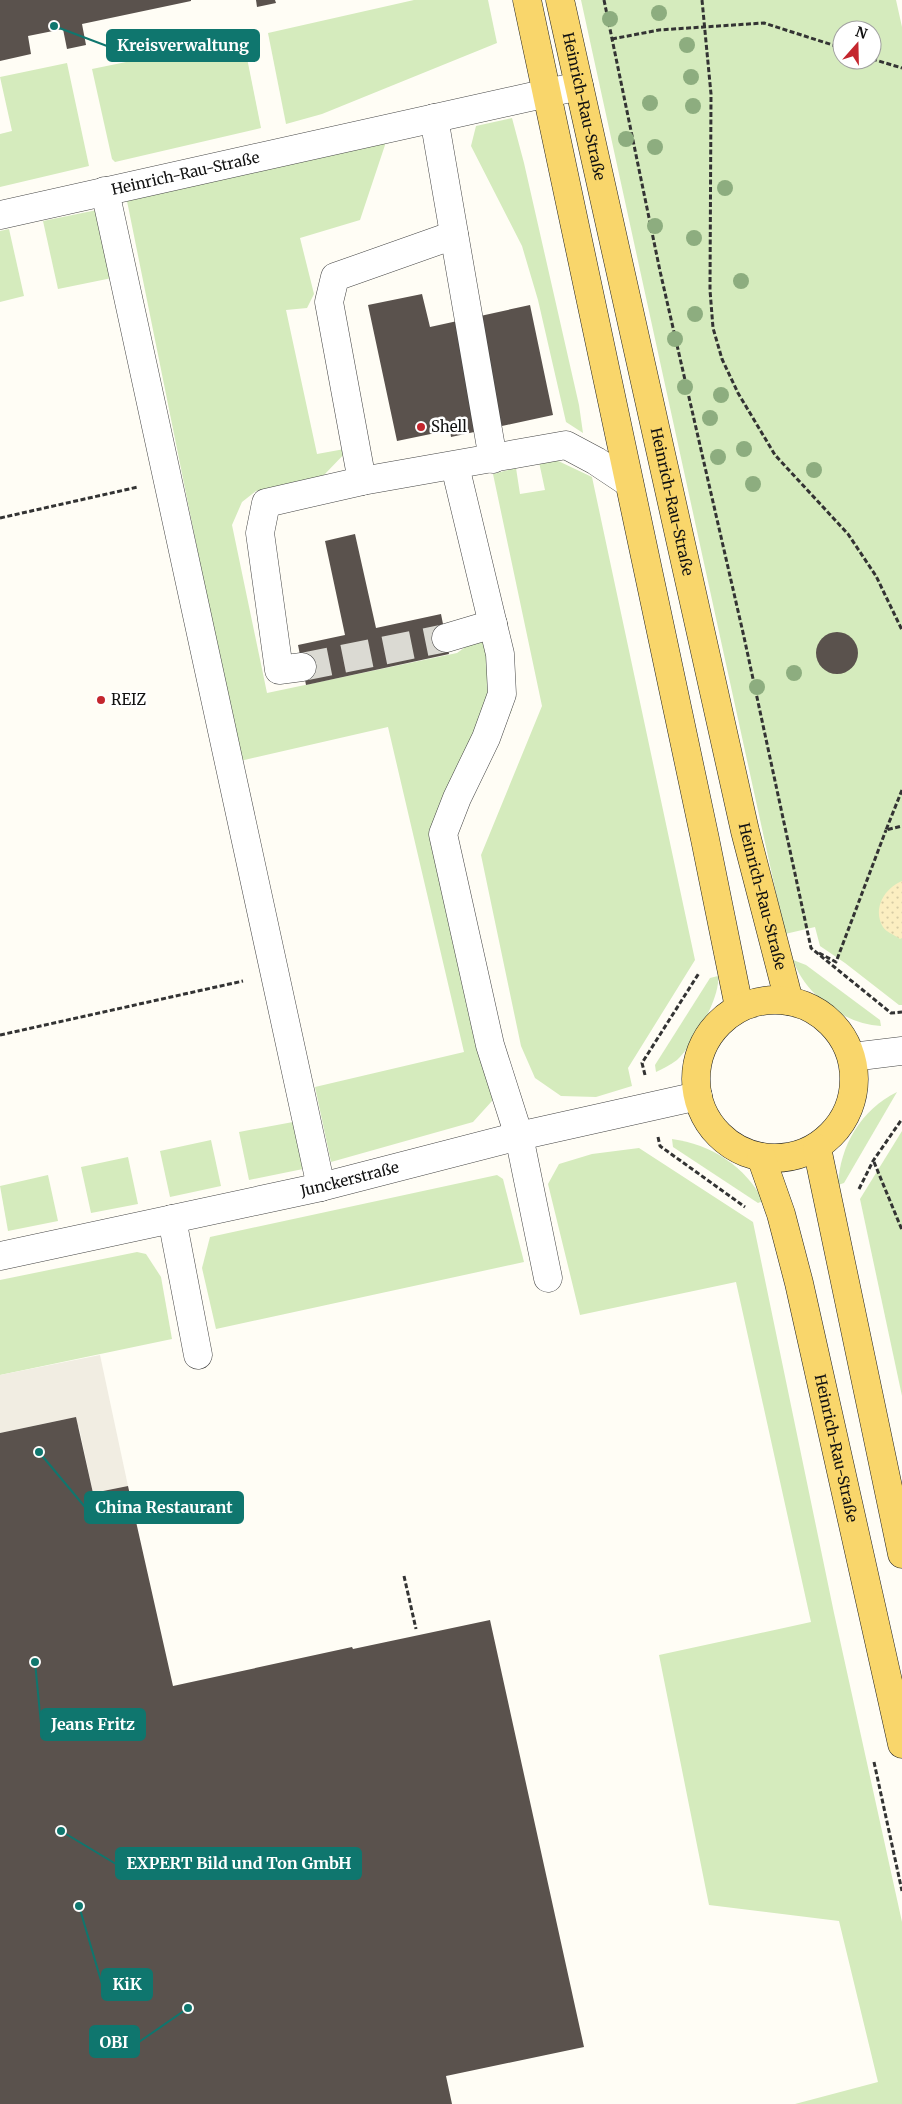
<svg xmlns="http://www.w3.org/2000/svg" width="902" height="2104" font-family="Merriweather,serif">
	<defs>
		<pattern id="sand-dots" width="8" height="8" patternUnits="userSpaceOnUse" patternTransform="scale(1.25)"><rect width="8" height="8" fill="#fbeec1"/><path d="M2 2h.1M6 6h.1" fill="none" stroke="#d6cba5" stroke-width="1.8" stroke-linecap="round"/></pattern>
	</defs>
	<rect width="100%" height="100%" fill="#fffdf5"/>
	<!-- grass -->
	<g fill="#d5ebbd" fill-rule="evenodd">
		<path d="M414,0h74l9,43 -175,71 -36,10 -18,-91z"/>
		<path d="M581,0h315l6,27v978h-3l-54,-42 -25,-17 -5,-19 -30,7zM842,30h30v30h-30z"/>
		<path d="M243,38l18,90 -146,34 -3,-3 -20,-90z"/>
		<path d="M67,63l22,103 -89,21v-53l12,-3 -12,-54z"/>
		<path d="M512,118l12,45 55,242 4,28 -17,-11 -28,-122 -16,-54 -51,-100 5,-20z"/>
		<path d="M386,142l-26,78 -60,18 14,56 -7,14 -21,2 31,144 33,-6 -27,28 -67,15 -14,11 -10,23 35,168 190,-40 14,-10 18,-2 13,17 10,52 -63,119 50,239 -7,33 -19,21 -142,40 -16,-75 149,-35 -76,-325 -148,34 -113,-560z"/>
		<path d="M97,210l15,68 -54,11 -15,-68z"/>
		<path d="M9,229l15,67 -24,6v-71z"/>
		<path d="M554,459l38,18 103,483 -67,108 4,18 -36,11 -35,-1 -26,-18 -14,-32 -40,-191 61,-149 -49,-232 23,-6 4,26 25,-4 -6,-28z"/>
		<path d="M793,960l13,5 74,55 1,6c-38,-2 -76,-32 -88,-66z"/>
		<path d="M718,976c3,21 -25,69 -41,84 -7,5 -13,8 -21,12l-1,-7 55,-87z"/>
		<path d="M897,1092l-53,91 -6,2c2,-40 23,-75 59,-93z"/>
		<path d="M293,1122l10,47 -54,11 -10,-48z"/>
		<path d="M902,1131v265l-42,-197z"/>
		<path d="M672,1139c39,5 74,28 91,62l-5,2 -85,-56z"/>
		<path d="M211,1140l10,46 -51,11 -10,-46z"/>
		<path d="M639,1148l114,74 81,391 68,309v182h-107l83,-22 -39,-161 -130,-16 -50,-250 152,-33 -75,-340 -156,33 -32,-131 11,-20 33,-10z"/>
		<path d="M128,1157l10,47 -47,9 -10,-46z"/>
		<path d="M48,1175l10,46 -50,10 -8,-45z"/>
		<path d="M497,1175l6,4 21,83 -308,67 -14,-61 8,-31z"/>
		<path d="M137,1252l9,2 15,23 11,62 -172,36v-95z"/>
	</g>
	<!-- sand -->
	<path fill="url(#sand-dots)" d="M902,881v57l-2,1c-5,-4 -14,-7 -17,-12 -11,-19 2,-39 19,-46z"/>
	<!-- plaza -->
	<path fill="#f1ede2" d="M100,1355l28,131 -35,7 -14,-66 -13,-8 -66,14v-58z"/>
	<!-- building -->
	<g fill="#5a524d">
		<path d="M0,0h191v1l-109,23 4,21 -19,4 -4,-20 -35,7 3,18 -31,7z"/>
		<path d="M256,0h19l1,3 -19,4z"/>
		<path d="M422,294l8,33 100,-22 23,110 -102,22 -1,-7 -53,11 -29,-136z"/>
		<path d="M355,534l21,94 65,-14 8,40 -143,31 -8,-40 47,-10 -20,-94z"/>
		<circle cx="837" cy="653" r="21"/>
		<path d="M76,1417l17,76 35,-7 45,200 179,-39 1,2 137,-29 94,427 -138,29 6,28h-452v-671z"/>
	</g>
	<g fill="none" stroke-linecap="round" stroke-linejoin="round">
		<!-- minor-tunnel -->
		<path stroke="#dbdad3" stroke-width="28" stroke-dasharray="28 14" stroke-linecap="butt" d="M302,667l144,-29"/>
		<defs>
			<g id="minor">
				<path d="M434,118l59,341"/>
				<path d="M105,191l216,996"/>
				<path id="s1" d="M0,215l579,-129"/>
				<path d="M455,466l45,188 2,40 -16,44 -29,60 -14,36 47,211 29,91 29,142"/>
				<path d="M362,481l-33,-179 6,-25 119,-42"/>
				<path d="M446,638l47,-14"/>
				<path d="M302,667l-23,3 -19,-137 6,-30 96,-22 204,-36 30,16 33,22"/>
				<path d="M852,1057l50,-6"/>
				<path d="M172,1219l26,136"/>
				<path id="s2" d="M0,1256l321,-69 198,-51 179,-40"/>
			</g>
			<g id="major">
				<path d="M527,0l178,839 34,168"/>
				<path id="s3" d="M560,0l185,831 44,170"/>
				<circle cx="775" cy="1079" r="79"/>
				<path d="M817,1148l85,406"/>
				<path id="s4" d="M761,1157l20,57 18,69 103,461"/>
			</g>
		</defs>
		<!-- minor casing -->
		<use href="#minor" stroke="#444" stroke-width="29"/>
		<!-- major casing -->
		<use href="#major" stroke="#222" stroke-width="29"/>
		<!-- path -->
		<g stroke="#333" stroke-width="3" stroke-dasharray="5 2.5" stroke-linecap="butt">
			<path d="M604,0l56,271 84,366 67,311 80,65 11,-1"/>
			<path d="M702,0l9,94 -1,196 3,38 9,31 16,34 37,62 73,79 28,42 26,54"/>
			<path d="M612,39l47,-9 105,-7 78,25"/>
			<path d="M872,59l30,9"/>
			<path d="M0,518l138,-31"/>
			<path d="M902,790l-16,40 16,-4"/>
			<path d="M819,953l17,9 50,-132"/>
			<path d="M0,1035l243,-54"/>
			<path d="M645,1075l-3,-12 57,-90"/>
			<path d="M658,1137l2,9 85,61"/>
			<path d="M874,1162l28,68"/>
			<path d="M859,1189l14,-28 29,-42"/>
			<path d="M404,1576l12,53"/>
			<path d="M874,1762l28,129"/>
		</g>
		<!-- minor -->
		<use href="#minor" stroke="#fff" stroke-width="28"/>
		<!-- major -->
		<use href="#major" stroke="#f9d66b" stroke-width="28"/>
	</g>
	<!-- trees -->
	<g fill="#8dad7f">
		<circle cx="659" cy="13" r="8"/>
		<circle cx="610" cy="19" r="8"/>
		<circle cx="687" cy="45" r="8"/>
		<circle cx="691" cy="77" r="8"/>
		<circle cx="650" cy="103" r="8"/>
		<circle cx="693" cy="106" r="8"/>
		<circle cx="626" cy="139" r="8"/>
		<circle cx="655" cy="147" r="8"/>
		<circle cx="725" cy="188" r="8"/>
		<circle cx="655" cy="226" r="8"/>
		<circle cx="694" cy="238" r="8"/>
		<circle cx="741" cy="281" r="8"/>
		<circle cx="695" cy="314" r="8"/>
		<circle cx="675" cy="339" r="8"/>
		<circle cx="685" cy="387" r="8"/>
		<circle cx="721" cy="395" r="8"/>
		<circle cx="710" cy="418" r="8"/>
		<circle cx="744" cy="449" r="8"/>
		<circle cx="718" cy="457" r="8"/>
		<circle cx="814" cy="470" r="8"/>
		<circle cx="753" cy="484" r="8"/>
		<circle cx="794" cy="673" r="8"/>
		<circle cx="757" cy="687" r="8"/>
	</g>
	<!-- markers -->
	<g fill="#c4262e" stroke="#fff" stroke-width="2">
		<circle cx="421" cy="427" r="5"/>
		<circle cx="101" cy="700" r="5"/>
	</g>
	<g text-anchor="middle" stroke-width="5" stroke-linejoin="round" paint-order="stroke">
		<!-- street labels -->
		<g font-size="15" fill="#111" stroke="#fff">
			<text dy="5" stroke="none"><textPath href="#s3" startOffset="109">Heinrich-Rau-Straße</textPath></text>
			<text dy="5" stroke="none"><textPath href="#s1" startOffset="190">Heinrich-Rau-Straße</textPath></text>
			<text dy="5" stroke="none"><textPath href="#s3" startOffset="514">Heinrich-Rau-Straße</textPath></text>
			<text dy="5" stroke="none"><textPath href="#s3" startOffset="919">Heinrich-Rau-Straße</textPath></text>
			<text dy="5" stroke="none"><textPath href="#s2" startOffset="358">Junckerstraße</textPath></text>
			<text dy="5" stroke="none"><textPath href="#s4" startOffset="301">Heinrich-Rau-Straße</textPath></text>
		</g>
		<!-- poi labels -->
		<g font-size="15" fill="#111" stroke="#fff" text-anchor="start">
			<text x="431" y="432">Shell</text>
			<text x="111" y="705">REIZ</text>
		</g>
	</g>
	<!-- callouts -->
	<path fill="none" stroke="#0f766e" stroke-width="2" d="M54 26L107 46M39 1452L85 1507M35 1662L41 1724M61 1831L116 1864M79 1906L102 1984M188 2008L139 2042"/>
	<g fill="#0f766e" stroke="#fff" stroke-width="2">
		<circle cx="54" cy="26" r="5"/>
		<circle cx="39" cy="1452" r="5"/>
		<circle cx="35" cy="1662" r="5"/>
		<circle cx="61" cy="1831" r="5"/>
		<circle cx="79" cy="1906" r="5"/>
		<circle cx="188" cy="2008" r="5"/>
	</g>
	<g fill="#0f766e" stroke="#0f766e" stroke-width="2">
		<rect x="107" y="30" width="152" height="31" rx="5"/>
		<rect x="85" y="1492" width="158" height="31" rx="5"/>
		<rect x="41" y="1709" width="104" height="31" rx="5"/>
		<rect x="116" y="1848" width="245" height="31" rx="5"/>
		<rect x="102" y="1969" width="50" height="31" rx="5"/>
		<rect x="90" y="2026" width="49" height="31" rx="5"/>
	</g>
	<g font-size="16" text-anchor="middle" font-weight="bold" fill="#fff">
		<text x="183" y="51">Kreisverwaltung</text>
		<text x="164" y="1513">China Restaurant</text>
		<text x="93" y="1730">Jeans Fritz</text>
		<text x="239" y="1869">EXPERT Bild und Ton GmbH</text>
		<text x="127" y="1990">KiK</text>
		<text x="114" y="2048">OBI</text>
	</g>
	<!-- north arrow -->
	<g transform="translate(857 45) rotate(20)"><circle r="24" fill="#ffffff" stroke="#a0a0a0"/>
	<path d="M0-4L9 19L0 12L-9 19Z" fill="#c4262e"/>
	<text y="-8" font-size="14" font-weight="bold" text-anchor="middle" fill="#111111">N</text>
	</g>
</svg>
